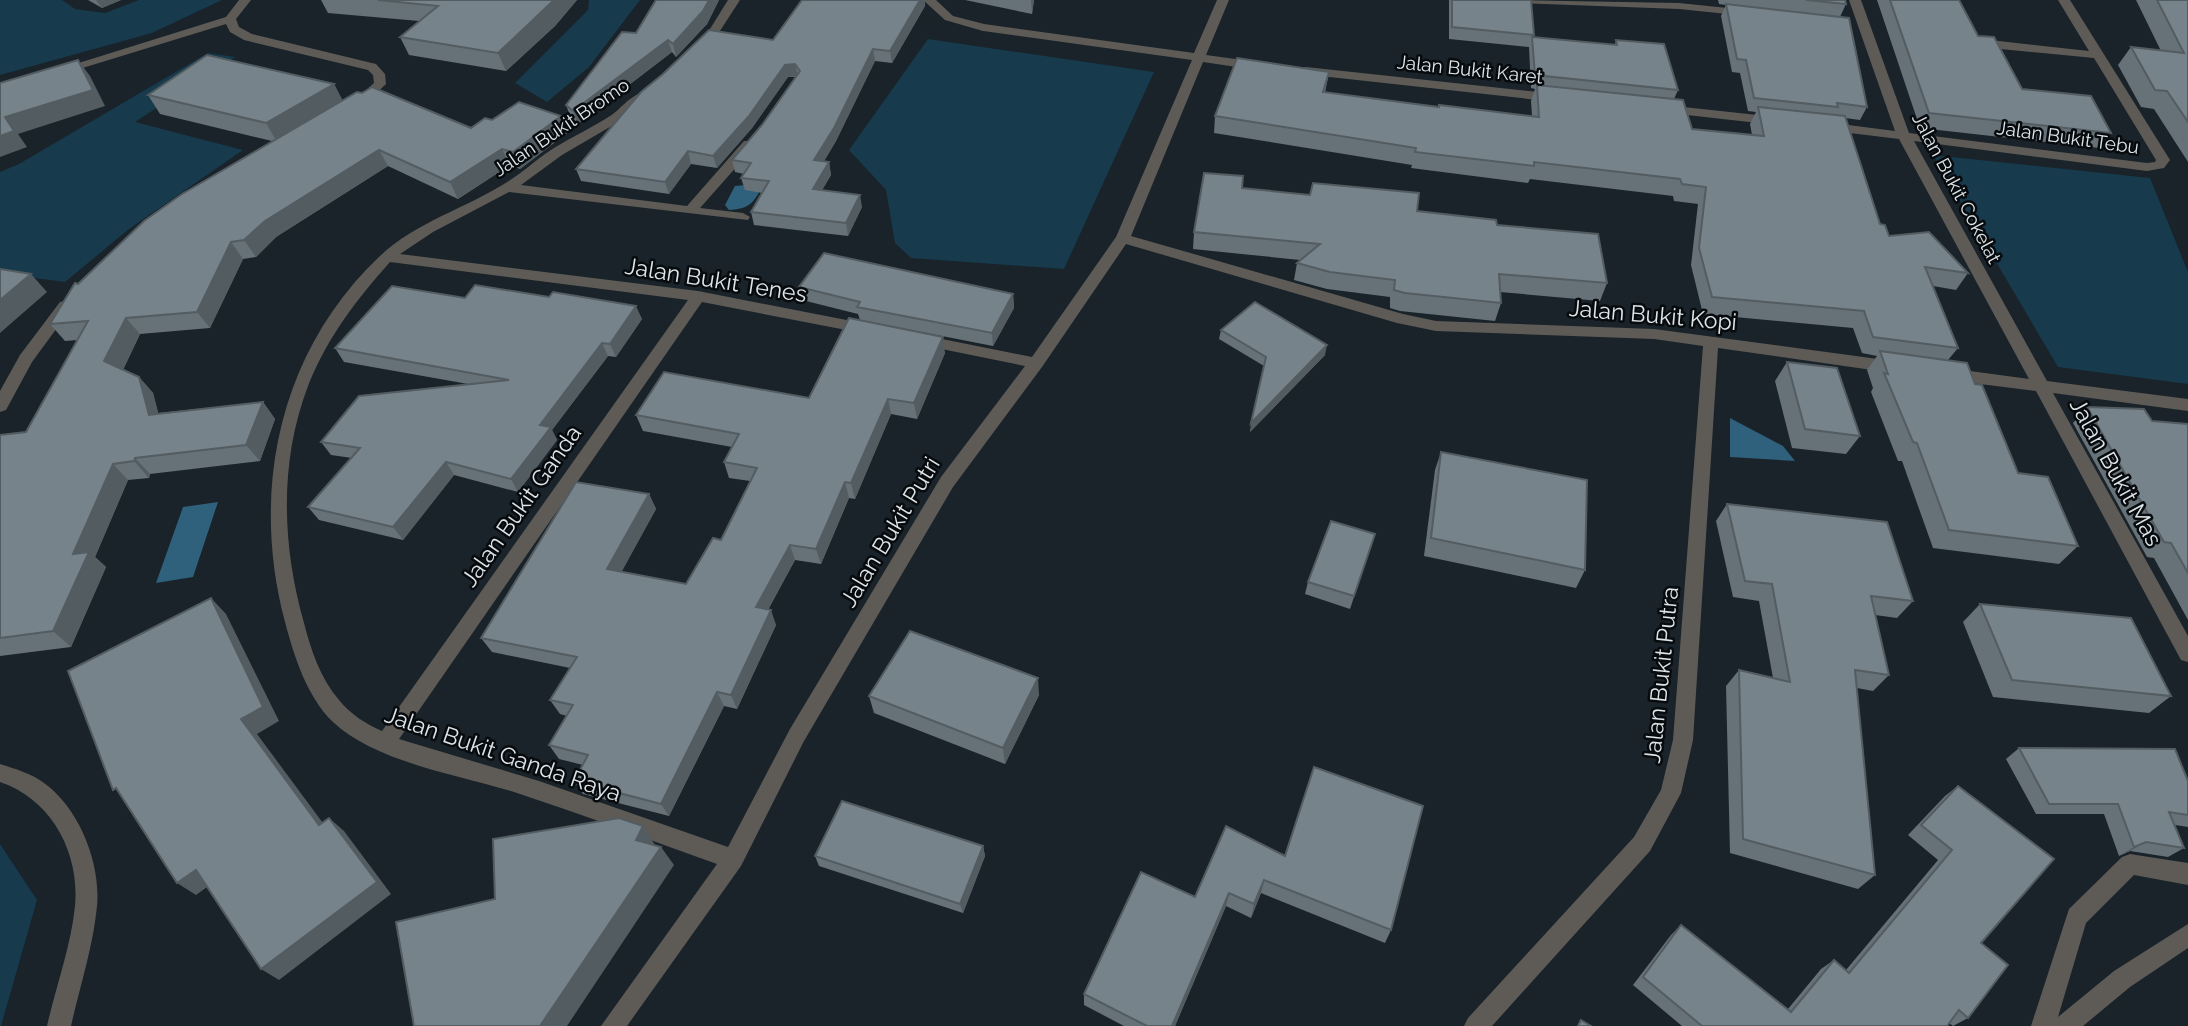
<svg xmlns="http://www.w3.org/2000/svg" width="2188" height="1026" font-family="Raleway,sans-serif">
	<rect width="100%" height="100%" fill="#192329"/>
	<!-- green -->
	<g fill="#173a4d">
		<path d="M0,0h62l13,9 30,4 34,-13h83l-70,33 -152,42z"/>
		<path d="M589,0h51l-51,67 -42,35 -32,-19 73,-73z"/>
		<path d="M928,39l226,33 -90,197 -153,-11 -16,-15 -9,-53 -37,-40z"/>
		<path d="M208,53l27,4 -100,65 108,28 -114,79 -64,53 -60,-8 -5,2v-104l19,-8z"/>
		<path d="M1933,155l217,23 38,94v112l-130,-17z"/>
		<path d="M0,844l37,56 -36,126h-1z"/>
	</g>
	<!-- water -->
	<g fill="#2f607c">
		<path d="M746,185l14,5c-7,15 -14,19 -31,20l-4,-5 10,-19z"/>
		<path d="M1730,418l53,28 12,15 -65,-4z"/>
		<path d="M218,502l-25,75 -37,6 27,-76z"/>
	</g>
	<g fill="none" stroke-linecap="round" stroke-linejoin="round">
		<!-- minor -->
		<g fill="#5e5b57" fill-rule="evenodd">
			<path d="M239,0h12l-15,19 3,8 13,7 124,30 9,10 1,10 -22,21h-8v-6l18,-16 -1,-8 -5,-5 -124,-30 -14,-8 -4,-8 -163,50 -10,-3 173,-54z"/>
			<path d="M728,0h12l-22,34 -15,15h-8v-6l15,-14z"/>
			<path d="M923,0h13l17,16 31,8 210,29 23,-53h12l-23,55 51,7 6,4 -6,4 -54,-8 -72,174 272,78 33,7 218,8 239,32 8,6 -8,6 -175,-25 -25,392 -12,53 -31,58 -158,175h-28l4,-8 166,-181 27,-47 12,-50 30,-394 -49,-7 -218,-8 -39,-8 -271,-79 -84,123 -89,120 -149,254 -63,125 -114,160h-26l116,-162c-67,-24 -133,-49 -200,-71 -57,-18 -140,-30 -184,-71 -26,-25 -39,-66 -48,-100 -35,-131 -6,-271 95,-366 39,-37 95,-50 139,-82 11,-8 22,-18 35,-26 19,-12 40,-21 59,-34 10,-8 22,-23 35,-22v6l-33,26 -53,31 -41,30 166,21 57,-65h10v6l-54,61 43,5 7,4 -2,3 -239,-28 -76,40 -33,22 298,37 169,33 8,5 -8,5 -165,-32 -303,437 140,42 189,66 62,-118 151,-252 84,-111 -103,-21 -8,-5 8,-5 110,22 84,-120 76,-177 -209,-29 -38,-11zM390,262l298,38 -306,431c-16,-7 -32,-17 -43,-31 -19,-22 -28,-50 -35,-77 -22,-77 -25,-161 4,-237 19,-48 48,-86 82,-124z"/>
			<path d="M1510,0l169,3 68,7 6,3 -6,3 -68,-7 -163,-6z"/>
			<path d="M1849,0h12l48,133 238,30 8,-1 1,-2 -62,-102 -104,-10 -6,-4 6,-4 99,11 -31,-51h12l100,160 -6,8 -17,3 -233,-30 133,240 141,18v12l-135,-18 135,243v26l-7,-2 -145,-269 -88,-11 -8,-6 8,-6 81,11 -130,-240 -74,-9 -6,-4 6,-4 70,9z"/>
			<path d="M1306,67l251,27 6,4 -6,4 -255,-28v-6z"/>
			<path d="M1665,105l111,12 6,4 -6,4 -116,-13v-6z"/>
			<path d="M65,301l8,5 -41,56 -26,48 -6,2v-21l20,-36 40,-53z"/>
			<path d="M0,764c15,5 31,9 44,19 35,25 57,80 53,123 -4,41 -17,80 -26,120h-24c9,-40 24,-80 28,-120 5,-54 -24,-107 -75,-124z"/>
			<path d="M2130,854l58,9v22l-54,-10 -48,48 -28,94 56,-46 74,-47v24l-58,39 -47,39h-52l38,-117 53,-52z"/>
		</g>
	</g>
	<!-- wall -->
	<g fill="#667178">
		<path d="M88,0h33l-19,8z"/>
		<path d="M321,0h256l-22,26 -49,45 -97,-16 -9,-18 19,-16 -91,-8z"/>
		<path d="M656,0h63l-12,24 -31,33 -4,-5 -94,72 -7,-6 -5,-13 70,-72z"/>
		<path d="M802,0h123v6l-33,57 -17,-2 -39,80 -12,20 5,1 2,13 -9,15 40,17 -14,29 -94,-11 -3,-13 11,-19 -17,-3 -4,-12 3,-4 -9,-2 -3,-12 30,-35 34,-48h-8l-36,51 -35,40 -26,-4 -22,30 -88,-13 -5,-12 197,-129z"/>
		<path d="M965,0h69l-2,14z"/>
		<path d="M1449,0h82l2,37 82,8 1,-5 62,50 -4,9 18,30 60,6 -2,-11 6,-12 -8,-1 -8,-38 -8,-1 -11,-56 5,-11 -7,-1 -1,-4h127l1,4 -6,13 27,90 -7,13 -15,-2 35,106 9,12 79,37 -12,17 -23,-4 25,62 -10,12 27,24 43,89 60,73 -19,18 -126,-16 -31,-87h-4l-27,-69 2,-4 -6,-18 10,-14 -15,-3 -9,-25 -150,-14 -12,-49 7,-61 -24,-3 -1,-5 -143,-17 -2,4 -117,-15 1,-3 -198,-32 1,-17 114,-44 -4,21 114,14 93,9 -1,-15 4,-12 -4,-1 -2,-41 -80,-8z"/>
		<path d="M1877,0h82l19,36 44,53 89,44 -11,15 -180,-20z"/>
		<path d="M2136,0h52v162l-34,-53 -13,-2 -23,-42 13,-18 30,4z"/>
		<path d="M334,84l8,16 129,28 21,-8 75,13 -47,36 -10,-4 -52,34 -70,-33 -112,71 -20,20 -13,2 -33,69 -70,6 -17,36 16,7 14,16 5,20 105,-11 12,17 -15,42 -110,13 -1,4 -21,2 -33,77 11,10 -35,80 -71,9v-221l26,-3 52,-92 -13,1 -15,-17 28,-40 194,-143 -112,-27 -12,-19z"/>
		<path d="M1242,188l175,23 80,14 110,58 -7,18 -100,-9 1,11 -6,18 -95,-10 -10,-3v-11l-63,-8 -33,-9 3,-17 3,-3 -107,-11 1,-17z"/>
		<path d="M799,287l214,7 1,14 -21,38 -133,-26 -2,-6 -56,-14z"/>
		<path d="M465,298l177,21 -26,38 -8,-1 -56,74 5,10 -39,52 -64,-17 -51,65 -84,-20 -11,-13 44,-49 -21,-3 -10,-13 147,-58 -124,-22 -9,-14z"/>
		<path d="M1221,330l104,25 -75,77 14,-66 -45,-27z"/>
		<path d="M945,353l-28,66 -26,-5 -36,85 -6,-1 -28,66 -26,-4 -27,50 8,15 -39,84 -13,-3 -55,110 -86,-22 -9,-13 9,-16 -24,-6 -10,-14 18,-29 -7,-2 -10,-14 20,-32 -78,-16 -11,-14 168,-144 7,15 -35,63 65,12 35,-44 29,-59 -21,-3 -5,-16 8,-15 -89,-16 -7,-16 173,-17z"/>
		<path d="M1787,362l73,74 -14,18 -54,-6 -17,-67z"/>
		<path d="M2087,407l65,14 36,3v196l-34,-62 -7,-1 -74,-134z"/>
		<path d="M1441,452l144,118 -9,18 -152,-32 11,-86z"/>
		<path d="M1727,504l186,97 -16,17 -22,-3 14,60 -16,16 -16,-3 18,187 -17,14 -128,-36 -4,-167 13,-16 34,8 -14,-77 -26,-4 -17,-76z"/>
		<path d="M1375,534l-25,75 -45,-15 3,-12z"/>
		<path d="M1980,604l191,92 -22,17 -156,-16 -30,-75z"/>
		<path d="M1039,695l-34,69 -131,-51 -5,-17z"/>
		<path d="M2019,748l169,67v12l-13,-2 9,23 -16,9 -38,-6 -11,5 -15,-42h-68l-30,-55z"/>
		<path d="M1958,786l23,157 -13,75 -15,8 -4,-3 -2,3h-265l-49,-41 38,-50 10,-10 107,84 33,-40 13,-9 12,10 92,-110 -30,-25 37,-39z"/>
		<path d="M1226,826l165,104 -6,13 -124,-50 -10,25 -25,-12 -51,120h-51l-40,-21v-11l111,-97z"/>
		<path d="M983,846l2,10 -22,57 -144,-47 -4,-10z"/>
	</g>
	<!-- shaded-wall -->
	<g fill="#535c61">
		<path d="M96,0h25l-19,8z"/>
		<path d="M554,0h23l-22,26 -49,45 -8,-18z"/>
		<path d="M709,0h10l-12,24 -31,33 -3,-13z"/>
		<path d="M920,0h5v6l-33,57 -2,-12z"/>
		<path d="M1031,0h3l-2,14z"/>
		<path d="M668,40l4,12 -94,72 -5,-13z"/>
		<path d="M873,49l2,12 -39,80 -19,32 -3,-13z"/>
		<path d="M78,60l12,16 15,30 -87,28 9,13 -27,10v-21l5,-19z"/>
		<path d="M795,64l3,12 -10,1 -36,51 -35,40 -4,-12 72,-91z"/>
		<path d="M334,84l10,19 -67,39 -11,-19z"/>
		<path d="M561,116l6,17 -47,36 -7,-17z"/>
		<path d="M502,149l8,16 -52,34 -8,-17z"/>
		<path d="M379,150l9,16 -112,71 -20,20 -12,-17 21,-19z"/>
		<path d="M688,151l3,13 -22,30 -4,-12z"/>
		<path d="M829,162l2,13 -16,27 -2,-13z"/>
		<path d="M860,195l2,12 -14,29 -2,-13z"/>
		<path d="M231,242l12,17 -33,69 -13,-16z"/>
		<path d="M31,274l16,18 -47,41v-33z"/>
		<path d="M1013,294l1,14 -21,38 -1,-13z"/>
		<path d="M636,306l6,13 -26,38 -6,-13z"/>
		<path d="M126,318l14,16 -21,44 -15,-17z"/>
		<path d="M943,337l2,16 -28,66 -3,-16z"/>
		<path d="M602,343l6,13 -56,74 5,10 -39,52 -7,-13 29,-54z"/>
		<path d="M1327,345l-2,10 -75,77 1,-9z"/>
		<path d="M139,377l14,16 10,38 -14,-16z"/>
		<path d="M888,399l3,15 -36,85 -4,-16z"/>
		<path d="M263,402l12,17 -15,42 -14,-16z"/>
		<path d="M135,458l15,16 -1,4 -15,-17z"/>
		<path d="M446,462l8,13 -51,65 -10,-13z"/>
		<path d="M113,464l15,16 -33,77 11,10 -35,80 -18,-16 20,-77z"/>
		<path d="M845,482l4,16 -28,66 -5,-15z"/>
		<path d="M649,494l7,15 -41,75 -8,-15z"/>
		<path d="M790,545l5,15 -34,62 -5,-15z"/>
		<path d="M211,598l15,16 53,107 -22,13 77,104 -15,-13 -78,-106z"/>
		<path d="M771,610l5,15 -39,84 -6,-14z"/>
		<path d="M1038,678l1,17 -34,69 -2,-16z"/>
		<path d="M717,692l7,14 -55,110 -8,-12z"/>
		<path d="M329,818l15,13 47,63 -112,86 -18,-11z"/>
		<path d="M643,826l12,19 -19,-5z"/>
		<path d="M2146,842l-16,9 -11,5 15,-9z"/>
		<path d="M983,846l2,10 -22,57 -3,-9z"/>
		<path d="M661,847l13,18 -107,161h-27z"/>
		<path d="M196,870l18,12 -18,13 -19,-12z"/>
		<path d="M1264,880l-3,13 -10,25 3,-14z"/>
		<path d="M1229,893l-3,13 -51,120h-3z"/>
	</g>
	<!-- building -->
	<g fill="#77838b" stroke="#535c61" stroke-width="2">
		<path d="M378,0h176l-56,53 -98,-16 38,-31z"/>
		<path d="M656,0h53l-6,11 -30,33 -5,-4 -95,71 -7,-6 56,-73 14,1z"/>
		<path d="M802,0h118l-30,51 -17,-2 -39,79 -20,32 15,2 -16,27 47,6 -14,28 -95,-11 18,-31 -28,-3 10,-15 -19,-3 30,-35 38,-54 -5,-7 -10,1 -36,51 -36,40 -25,-5 -23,31 -89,-13 65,-77 22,-18 46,-44 64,10z"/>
		<path d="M1452,0h79l3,35 -82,-8z"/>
		<path d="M1806,0h39l1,4z"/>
		<path d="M1890,0h69l19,36 16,1 28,52 69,7 20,37 -182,-20z"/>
		<path d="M2157,0h31v122l-21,-31 -12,-1 -24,-43 53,6z"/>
		<path d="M1726,4l123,14 18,89 -30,-4 1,4 -84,-9 -8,-38 -9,-1z"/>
		<path d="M1532,37l85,8 -1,-5 48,4 14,46 -143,-15z"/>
		<path d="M207,55l127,29 -68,39 -118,-28z"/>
		<path d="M1237,58l92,14 -6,20 116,15v-2l100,12 -2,-32 146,15 9,29 72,7 -6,-29 87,9 35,108 5,1 4,11 40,-4 39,41 -43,-6 33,81 -85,-11 -9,-26 -152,-14 -13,-49 7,-61 -24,-3 -2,-5 -146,-17v4l-119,-14 1,-4 -201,-32z"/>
		<path d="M78,60l15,30 -88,27 9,14 -14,5v-53z"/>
		<path d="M372,87l99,41 14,-10 7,2 27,-18 42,14 -48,36 -11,-3 -52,33 -71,-32 -114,71 -21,19 -13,2 -34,70 -71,6 -22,43 35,16 10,38 114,-13 -17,43 -111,13 -1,3 -21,3 -40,90 16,-2 -36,79 -53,7v-203l26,-3 62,-111 -38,3 25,-41 3,1 66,-63 38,-27 175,-102 5,1z"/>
		<path d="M1204,173l39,3 -1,12 68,7 3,-12 106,10 -2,18 79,9 1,5 101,9 9,49 -108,-9 2,29 -96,-10 -11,-3 1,-10 -65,-8 -33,-9 23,-19 -126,-12z"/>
		<path d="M824,253l189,41 -21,39 -135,-26 3,-5 -61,-15z"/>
		<path d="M0,269l31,5 -31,26z"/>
		<path d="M475,285l74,12 4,-5 83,14 -26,38 -8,-1 -62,82 11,2 -40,52 -65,-17 -53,65 -85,-20 52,-59 -39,-6 38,-46 150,-16 -174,-32 57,-62 73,12z"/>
		<path d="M1255,302l72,43 -76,78 15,-66 -45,-27z"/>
		<path d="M849,318l94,19 -29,66 -26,-4 -37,84 -6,-1 -29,67 -26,-4 -34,62 15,3 -40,85 -14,-3 -56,112 -87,-23 14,-26 -39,-10 24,-40 -23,-5 27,-43 -96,-19 95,-156 73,12 -42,75 79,15 27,-46 8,2 36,-72 -33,-6 15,-28 -103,-19 28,-43 145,26z"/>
		<path d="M1880,351l87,12 8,21 7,1 36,88 30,4 30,69 -129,-16 -32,-87 -4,-1 -29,-69 4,1z"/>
		<path d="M1787,362l50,6 23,68 -55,-7z"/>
		<path d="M2087,407l57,2 8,12 36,3v149l-17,-30 -7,-1z"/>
		<path d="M1441,452l146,28 -2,90 -154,-32z"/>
		<path d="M1727,504l160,18 26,79 -42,-5 18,79 -34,-5 20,205 -132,-36 -4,-169 51,12 -18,-98 -27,-3z"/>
		<path d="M1331,521l44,13 -21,62 -46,-14z"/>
		<path d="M211,598l52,109 -22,12 78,106 10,-7 48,64 -116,87 -65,-99 -19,13 -61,-95 -3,2 -45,-119z"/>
		<path d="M1980,604l151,14 40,78 -159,-16z"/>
		<path d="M910,631l128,47 -35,70 -134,-52z"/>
		<path d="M2019,748l156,1 13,32v34l-19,-3 15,36 -38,-6 -12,5 -16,-43h-69z"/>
		<path d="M1314,767l109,39 -32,124 -127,-50 -10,24 -25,-11 -57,133h-25l-63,-32 57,-122 54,25 31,-71 59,30z"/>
		<path d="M1958,786l96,73 -73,84 27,22 -40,53 -9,-8 -12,16h-245l-59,-49 38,-52 110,87 43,-52 15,13 103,-123 -31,-25z"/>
		<path d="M842,801l141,45 -23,58 -145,-48z"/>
		<path d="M619,818l24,8 -7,14 25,7 -121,179h-126l-18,-104 99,-23 -2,-60z"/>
		<path d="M1581,1020l10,6h-13z"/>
	</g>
	<g text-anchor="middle" stroke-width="5" stroke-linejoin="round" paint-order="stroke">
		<!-- far-street labels -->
		<g font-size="19" fill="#dee5e9" stroke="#070b0e">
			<text transform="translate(1470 69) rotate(6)" y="7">Jalan Bukit Karet</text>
			<text transform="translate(561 127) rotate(-34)" y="7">Jalan Bukit Bromo</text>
			<text transform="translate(2068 137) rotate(8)" y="7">Jalan Bukit Tebu</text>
			<text transform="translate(1957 188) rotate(62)" y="7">Jalan Bukit Cokelat</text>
		</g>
		<!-- street labels -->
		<g font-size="23" fill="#dee5e9" stroke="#070b0e">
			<text transform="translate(716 280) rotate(9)" y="8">Jalan Bukit Tenes</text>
			<text transform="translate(1653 315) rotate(5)" y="8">Jalan Bukit Kopi</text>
			<text transform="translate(2116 472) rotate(61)" y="8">Jalan Bukit Mas</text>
			<text transform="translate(521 506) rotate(-55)" y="8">Jalan Bukit Ganda</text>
			<text transform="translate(890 532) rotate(-59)" y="8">Jalan Bukit Putri</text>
			<text transform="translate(1661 675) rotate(-84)" y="8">Jalan Bukit Putra</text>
			<text transform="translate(503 754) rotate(19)" y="8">Jalan Bukit Ganda Raya</text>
		</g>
	</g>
</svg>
